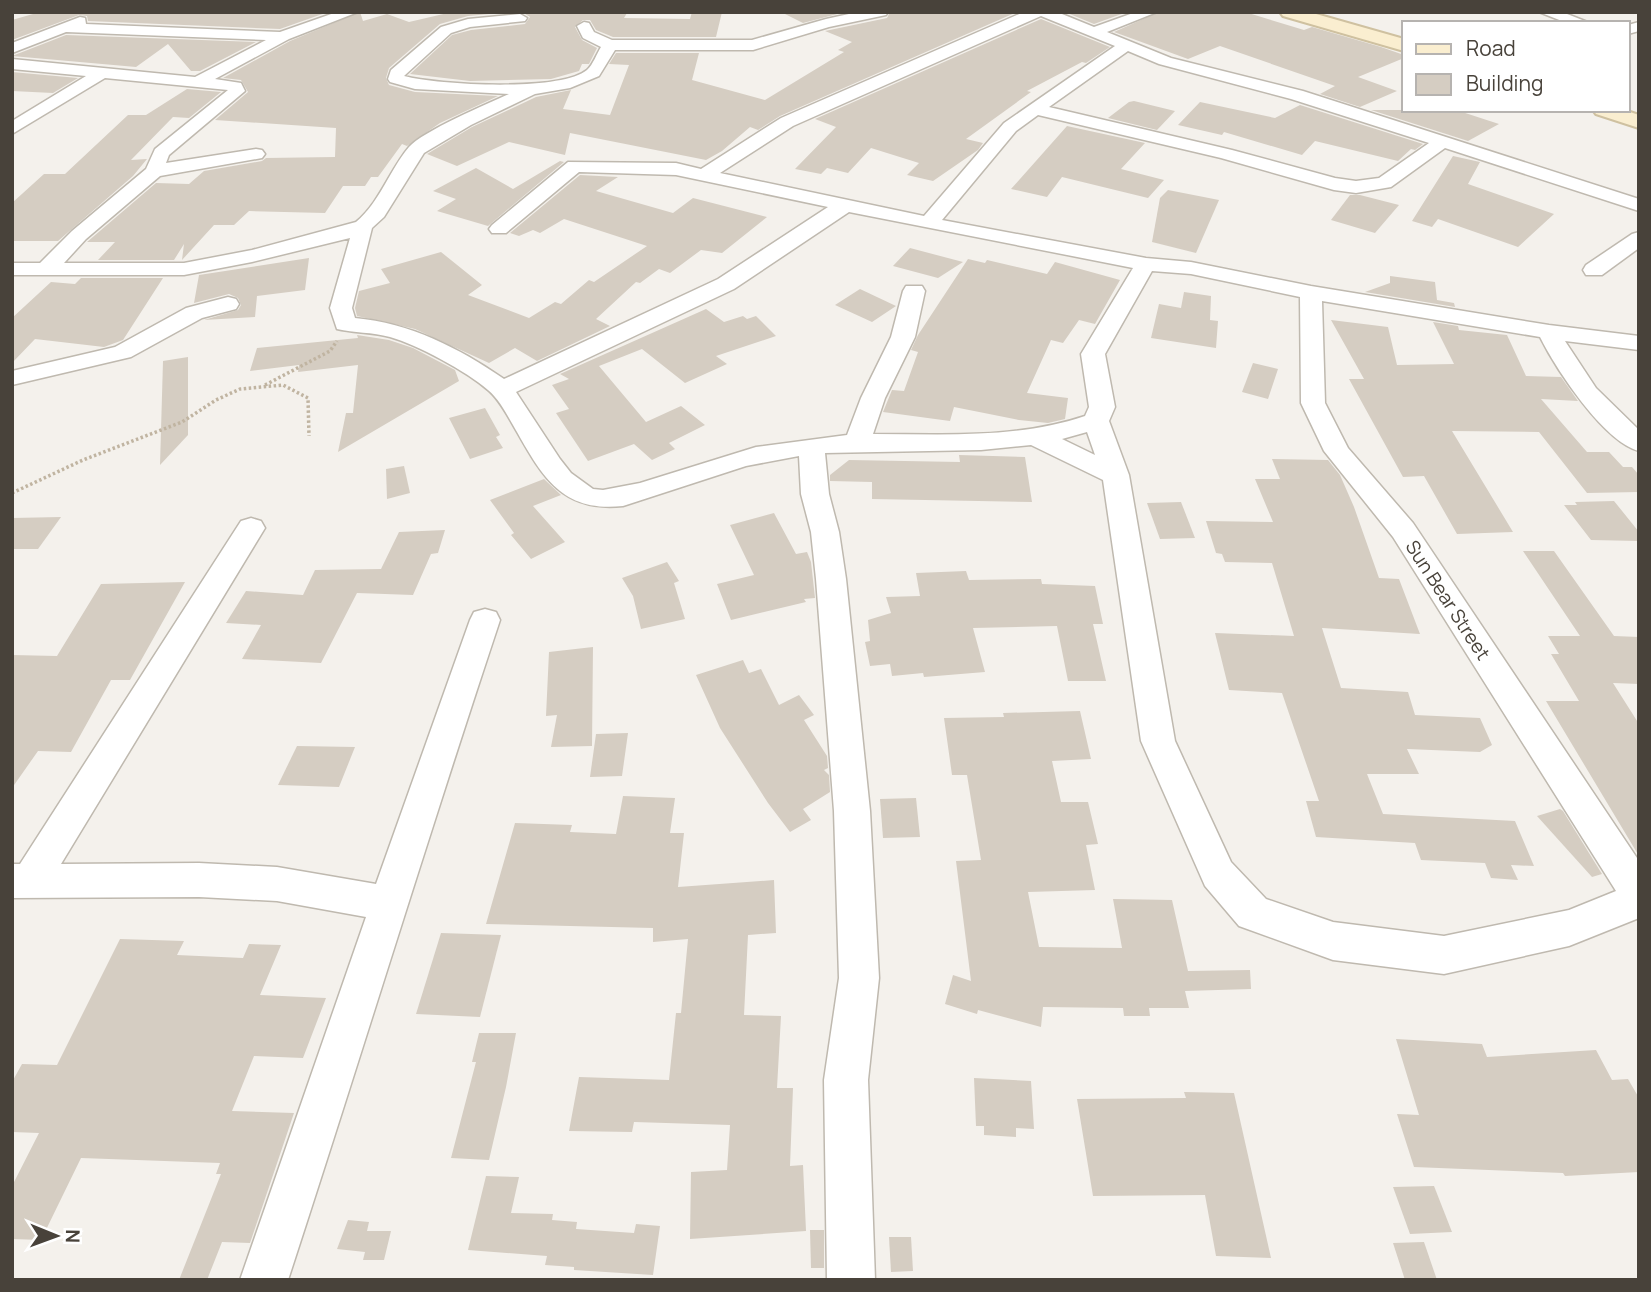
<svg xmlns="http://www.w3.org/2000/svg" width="1651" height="1292" font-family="Manrope,sans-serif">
	<rect width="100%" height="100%" fill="#f4f1ec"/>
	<!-- building -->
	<g fill="#d5cdc2">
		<path d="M40,12h288l-48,17 -192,-8 -1,-5 -8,-1 -67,25v-20z"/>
		<path d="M360,12l3,9 24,-7 22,8 43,-10h59l-43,4 -28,8 -51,44 -3,10 3,7 26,7 83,4 -58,27 -33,23 -5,-2 -24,33h-7l-6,9h-22l-18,27 -76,-2 -15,14h-20l-32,35 2,-16 -10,16h-76l17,-18h-28l69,-59 33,1 15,-13 58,-10 4,-3 69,-1 1,-29 -121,-8 33,-28 -7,-12 -18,-2 67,-37z"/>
		<path d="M522,12h79l26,1 -3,5 66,1 2,-7h30l-6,25h-103l-17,-7 -6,-10h-7l-8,7 7,13 15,8 -8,16h-7l-3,7 -28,8 -81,2 -60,-7 42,-39 19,-5 54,-6 5,-7z"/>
		<path d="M781,12h64l-42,11z"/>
		<path d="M890,12h127l-237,104 -22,14 -8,-3 -28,24 -16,9 -136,-27 -5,22 -56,-13 -52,24 -30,-12 45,-27 64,-30 35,-7 -8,19 47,6 19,-50 -20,-1 7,-11h83l-7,27 73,20 79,-48 -6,-2 14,-8 -27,-11 62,-13z"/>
		<path d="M1065,12h62l-33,12z"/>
		<path d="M1159,12h86l59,18 8,-3 69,20 23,8v3l-46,19 39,14 -37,16 -40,-13 15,-8 -115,-40 -32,13 -74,-27z"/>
		<path d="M1041,19l69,28 -24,16 -4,-1 -55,29 4,1 -65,47 17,4 -5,7 -45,31 -26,-6 12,-12 -48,-15 -23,25 -21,-5 -6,6 -26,-5 41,-42 -21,-8z"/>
		<path d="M66,35l190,7 -56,29h-9l-23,-27 -32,23 -124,-11z"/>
		<path d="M12,72l66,6 -25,15 -41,-2z"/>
		<path d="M187,89l34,3 -32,26 -16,-1 -42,43 16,-1 -14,17 -75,65h-46v-38l32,-29h21l63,-59h18z"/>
		<path d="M1134,101l41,10 -18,19 -49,-12 21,-16z"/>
		<path d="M1200,102l75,16 25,-13 123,39 -8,6 -4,-1 -13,12 -83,-20 -13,14 -78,-23 -2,3 -44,-10z"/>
		<path d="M1371,110h85l43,14 -31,17z"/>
		<path d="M1067,126l78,17 -24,26 43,11 -16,18 -86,-21 -15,20 -36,-8z"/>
		<path d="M1453,156l27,6 -12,22 86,30 -36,33 -80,-28 -6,8 -20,-6z"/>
		<path d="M560,161l4,1 -76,64 -51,-15 19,-12 -23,-8 43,-23 37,21z"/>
		<path d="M580,175l38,2 -22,14 77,22 20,-15 74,19 -45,36 -21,-3 -31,23 -11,-4 -19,14 -4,-1 -40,37 14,7 -73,35 -22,-13 -26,15 -74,-34 -58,-13 -2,-8 4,-17 31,-8 -9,-14 60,-17 41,33 -14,10 61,23 26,-16 6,2 28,-24 5,2 53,-36 -83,-27 -24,14 -7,-3 -14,6 -9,-3z"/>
		<path d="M1168,190l51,10 -23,53 -44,-11 8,-44z"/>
		<path d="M1350,195h10l39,10 -24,28 -44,-13z"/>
		<path d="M910,248l53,14 -25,16 -45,-12z"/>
		<path d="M309,258l-4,32 -48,6 -2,21 -51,3 34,-10 3,-5 -3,-7 -9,-4 -35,9 5,-28z"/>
		<path d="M968,259l17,4 2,-3 60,14 8,-12 65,18 -25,44 -16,-4 -16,23 -12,-3 -24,53 41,5 -3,21 -17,4 -29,-3 -65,-13 -4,14 -67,-9 9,-22 12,1 14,-39 -7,-2 7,-15z"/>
		<path d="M1390,276l45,6 2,18 17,3 1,4 -90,-15 25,-9z"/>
		<path d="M81,278h82l-40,62 -19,7 -69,-8 -23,24v-45l39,-36 24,2z"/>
		<path d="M860,289l36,17 -24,16 -37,-17z"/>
		<path d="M1184,292l27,4 -1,24 8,1 -2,27 -65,-10 8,-34 22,4z"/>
		<path d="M706,309l18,13 19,-6 4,3 9,-3 20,20 -60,20 11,8 -42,19 -43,-34 -43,17 47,56 35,-16 24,19 -36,18 6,6 -23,11 -18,-16 -46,17 -32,-48 13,-4 -17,-24 17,-6 -9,-5z"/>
		<path d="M1331,320l57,7 9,38 57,-1 -21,-42 25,4 1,4 48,5 19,41 35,1 17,24 -37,-2 46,53h22l14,15h9l7,8v17l-52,1 -48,-61 -87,-1 61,101 -56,2 -33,-58 -21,1 -54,-98h15z"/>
		<path d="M357,335l32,5 24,8 42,22 4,11 -121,71 8,-39h7l5,-48 -60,7 1,-7 -49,6 7,-23 101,-10z"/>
		<path d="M188,357v78l-28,30 3,-104z"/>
		<path d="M1253,363l25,6 -10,30 -26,-7z"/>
		<path d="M485,408l15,27 -4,2 7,11 -33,11 -21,-41z"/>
		<path d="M959,455l66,2 7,45 -160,-3v-17l-42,-1v-6l19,-15 111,2z"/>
		<path d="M1272,459l56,1 12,15 14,32 25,71 20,1 21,55 -98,-6 19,60 67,4 7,23 65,3 12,27 -12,7 -73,-3 12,25h-52l16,40 132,7 19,45 -23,-1 7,15 -27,-2 -6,-15 -64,-3 -6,-17 -99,-6 -10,-36h13l-37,-108 -53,-3 -14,-57 79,3 -22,-73 -47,-1 -3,-8 -6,-1 -10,-32 67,1 -18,-43h25z"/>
		<path d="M404,466l6,27 -23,6 -1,-30z"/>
		<path d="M544,479l17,16 -28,11 32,36 -34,17 -20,-24 3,-2 -24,-33z"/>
		<path d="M1614,501l25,31v9l-48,-1 -27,-35h13l-2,-3z"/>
		<path d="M1181,502l14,36 -35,1 -13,-36z"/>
		<path d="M774,513l22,41 11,-2 4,10 4,36 -11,1 2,3 -75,18 -14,-36 37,-9 -24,-50z"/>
		<path d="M61,517l-23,32h-26v-31z"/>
		<path d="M445,530l-7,23 -7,1 -18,41 -56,-2 -36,70 -79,-4 19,-34 -35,-2 20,-32 57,4 12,-25 66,-1 18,-37z"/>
		<path d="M1523,551h31l60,85 25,1v47l-26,-1 26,41v132l-93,-155h33l-28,-47h8l-11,-18h32z"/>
		<path d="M667,562l12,19 -5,2 11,36 -44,10 -8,-33 -11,-18z"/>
		<path d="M966,571l3,9 72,-1 1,5 53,2 8,38h-10l13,57h-38l-11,-55 -84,2 12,44 -61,5 -1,-4 -31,3 -2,-12 -20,2 -5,-24 5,-1 -2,-21 23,-7 -5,-16 34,-1 -4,-23z"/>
		<path d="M185,582l-55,98h-19l-40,72 -33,-1 -26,37v-133l45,1 44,-72z"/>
		<path d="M593,647l-1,99 -41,1 6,-32 -11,1 3,-64z"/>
		<path d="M743,660l6,13 12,-4 18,36 20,-10 15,20 -10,5 23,36 1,12 -4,2 5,5 1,17 -27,17 8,11 -21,12 -22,-29 -48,-75 -24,-53z"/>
		<path d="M1080,711l11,48 -39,2 9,41h27l10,42 -12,1 9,45 -67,2 11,55 83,1 -9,-49 59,1 16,71 62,-1 1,19 -66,2 4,17h-40l1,8h-26l-1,-8 -80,-1 -2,20 -63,-17 -1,4 -32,-10 8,-29 18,6 -15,-120 25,-1 -14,-85h-15l-8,-57 60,-1 -1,-4z"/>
		<path d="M628,733l-6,43 -32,1 6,-43z"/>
		<path d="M297,746l58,1 -16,40 -61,-2z"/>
		<path d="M623,796l52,2 -5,35h14l-6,54 96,-7 2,53 -28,2 -4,80 37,1 -4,72h16l-3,78 13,-1 3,66 -116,8 1,-67 36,-2 3,-45 -96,-3 -2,10 -63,-1 10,-54 90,3 7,-67h5l7,-74 -35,3v-14l-167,-4 29,-101 57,2 -2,7 46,2z"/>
		<path d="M916,798l4,39 -37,1 -3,-39z"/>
		<path d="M1560,809l3,2 39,63 -10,3 -55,-61z"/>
		<path d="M441,933l60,2 -21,82 -64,-3z"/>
		<path d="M120,939l64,2 -7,14 66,3 6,-14 32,1 -21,50 66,3 -23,60 -49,-2 -22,55 62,2 -44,130 -28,-1 -15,38h-28l42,-106h-5l4,-11 -139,-5 -40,82 -29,-1v-53l27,-53 -27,-1v-50l10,-18 35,1z"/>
		<path d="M479,1033h37l-10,54 -17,73 -38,-2 25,-96h-4z"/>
		<path d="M1396,1039l86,5 5,13 109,-7 16,30 16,-1 11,19v74l-74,4 -2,-3 -149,-6 -17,-53 22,1z"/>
		<path d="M974,1078l57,3 3,48 -18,-1v9l-32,-2v-9h-8z"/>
		<path d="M1184,1092l50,1 37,165 -55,-2 -11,-61 -112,1 -16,-97 109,-1z"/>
		<path d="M486,1176l33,1 -8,36 42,1 -1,6 25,2 -1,7 58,4 2,-9 24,2 -7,49 -79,-5v-3l-29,-2 2,-9 -79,-6z"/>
		<path d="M1434,1186l18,46 -42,2 -17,-47z"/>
		<path d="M348,1220l21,2 -2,9h24l-7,29h-21l2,-8 -28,-3z"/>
		<path d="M810,1230h14v38h-13z"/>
		<path d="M889,1237h22l2,34 -22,1z"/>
		<path d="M1424,1242l13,38h-32l-12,-37z"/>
	</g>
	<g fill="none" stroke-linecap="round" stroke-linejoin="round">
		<defs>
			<g id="minor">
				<path d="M337,12h21l-69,27 -74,40 26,4 4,8 -76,64 -3,8 90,-14 6,1 3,4 -3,4 -102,18 -74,63 -22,24h120l68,-13 104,-28c24,-20 33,-51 53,-75 14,-16 78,-43 100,-53l-94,-5 -25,-7 -2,-3 3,-9 50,-43 27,-8 52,-5 7,4 -2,3 -55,6 -19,6 -47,43c34,9 156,16 183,-6 6,-5 10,-17 14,-23l-18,-9 -6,-12 7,-4 5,1 5,9 18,8h140l74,-21 32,-7h30l-2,3 -57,12 -76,23h-138l-16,26 -29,12 -35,6 -64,31 -47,28 -40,64 -12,11 -20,80 3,10c55,5 104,30 149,61l214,-100 110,-72 -152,-32 -97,-3 -73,61h-14l-3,-4 3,-4 76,-63 108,1 25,6 80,-51 243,-106h33l37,15 42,-15h21l-50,20 64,26 132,33 336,108v12l-194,-63 -54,39 -35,6 -22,-3 -113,-32 -183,-43 -22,16 -74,89 204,38 45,4 120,24 238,39 90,11v14l-74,-9 31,47 43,42v21c-35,-9 -83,-82 -99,-114l-218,-36 3,102 23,45 65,75 226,338v57l-70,28 -125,28 -111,-14 -94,-34 -34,-40 -64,-145 -38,-261 -72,-35 -50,5 -156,3 4,41 10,38 7,47 24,232 9,167 -11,102 7,200h-48l-3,-200 15,-102 -5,-167 -18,-232 -5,-47 -10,-38 -2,-38 -53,10 -123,40c-63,7 -82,-32 -110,-81 -7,-12 -14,-26 -25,-35 -22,-19 -70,-45 -98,-53 -18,-5 -36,-4 -53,-8l-7,-21 20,-70 -98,24 -68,13h-172v-12h28l32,-32 74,-62 9,-20 73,-59 -123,-12 -93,56v-13l74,-45 -74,-7v-10l183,18 71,-37 -200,-8 -54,21v-10l68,-26 5,1 1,6 194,8zM1041,16l74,30 -111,77 -80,93 -204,-43 73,-47zM1128,51l31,13 132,35 138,44 -50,35 -23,3 -21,-3 -103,-28 -183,-43zM849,212l284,56 -52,86 8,53 -4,9c-68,23 -141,18 -212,18l12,-36 30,-61 10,-46 -3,-5h-16l-3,5 -12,46 -30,61 -14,37 -91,12 -116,36 -37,7 -10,-1 -22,-16 -11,-14 -44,-67 218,-103zM1152,271l39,3 109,23 1,106 23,48 69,86 223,354 -47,19 -125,26 -111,-14 -67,-23 -35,-37 -56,-121 -46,-266 -20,-54 6,-14 -10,-53zM1087,432l8,23 -33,-16z"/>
				<path d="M1539,12h23l28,11h-23z"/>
				<path d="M1639,22v9l-11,3v-9z"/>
				<path d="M1639,232v16l-37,27h-16l-3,-5 3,-5 46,-31z"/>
				<path d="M228,297l8,2 3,5 -3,5 -34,9 -71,39 -119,28v-14l103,-24 71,-39z"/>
				<path d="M251,518l10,3 4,7 -204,336 138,-1 78,4 99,17 94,-264 4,-8 11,-3 11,3 4,8c-73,219 -140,440 -212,660h-48l126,-363 -89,-16 -78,-4 -187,1v-34h8l221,-343z"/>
			</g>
			<g id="secondary">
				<path d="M1280,12h29l95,27v12l-121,-35z"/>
				<path d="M1593,110h31l15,5v13l-43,-14z"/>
			</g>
		</defs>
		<!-- minor casing -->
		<use href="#minor" stroke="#bfb9af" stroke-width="3"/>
		<!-- secondary casing -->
		<use href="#secondary" stroke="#cfc1a0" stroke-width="4"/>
		<!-- path -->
		<g stroke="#c0b4a1" stroke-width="3.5" stroke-dasharray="2.5 2.5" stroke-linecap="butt">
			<path d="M265,385l65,-34 7,-10"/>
			<path d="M12,493l71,-33 99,-38 34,-22 24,-11 43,-4 25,13 1,38"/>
		</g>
		<!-- minor -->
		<use href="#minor" fill="#fff" fill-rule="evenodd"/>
		<!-- secondary -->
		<use href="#secondary" fill="#faeed0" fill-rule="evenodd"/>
	</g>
	<g text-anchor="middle" stroke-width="6" stroke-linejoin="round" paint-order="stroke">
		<!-- street labels -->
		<g font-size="19" fill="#48423a" stroke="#fff">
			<text transform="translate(1448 600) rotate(57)" y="7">Sun Bear Street</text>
		</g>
	</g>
	<!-- border -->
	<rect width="1651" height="1292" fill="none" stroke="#48423a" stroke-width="28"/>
	<!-- legend -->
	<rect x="1402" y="21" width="228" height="91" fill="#ffffff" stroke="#b6b3b0" stroke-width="2"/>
	<rect x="1416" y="44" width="35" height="10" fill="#faeed0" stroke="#b6b3b0" stroke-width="2"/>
	<text x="1466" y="56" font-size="21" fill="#48423a">Road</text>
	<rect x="1416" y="74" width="35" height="21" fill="#d5cdc2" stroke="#b6b3b0" stroke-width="2"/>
	<text x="1466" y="91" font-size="21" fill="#48423a">Building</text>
	<!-- north arrow -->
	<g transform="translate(56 1236) rotate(91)" stroke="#ffffff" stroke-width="5" paint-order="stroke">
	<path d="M0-5L12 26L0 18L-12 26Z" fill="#48423a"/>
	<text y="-10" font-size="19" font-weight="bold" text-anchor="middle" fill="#48423a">N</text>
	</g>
</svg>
